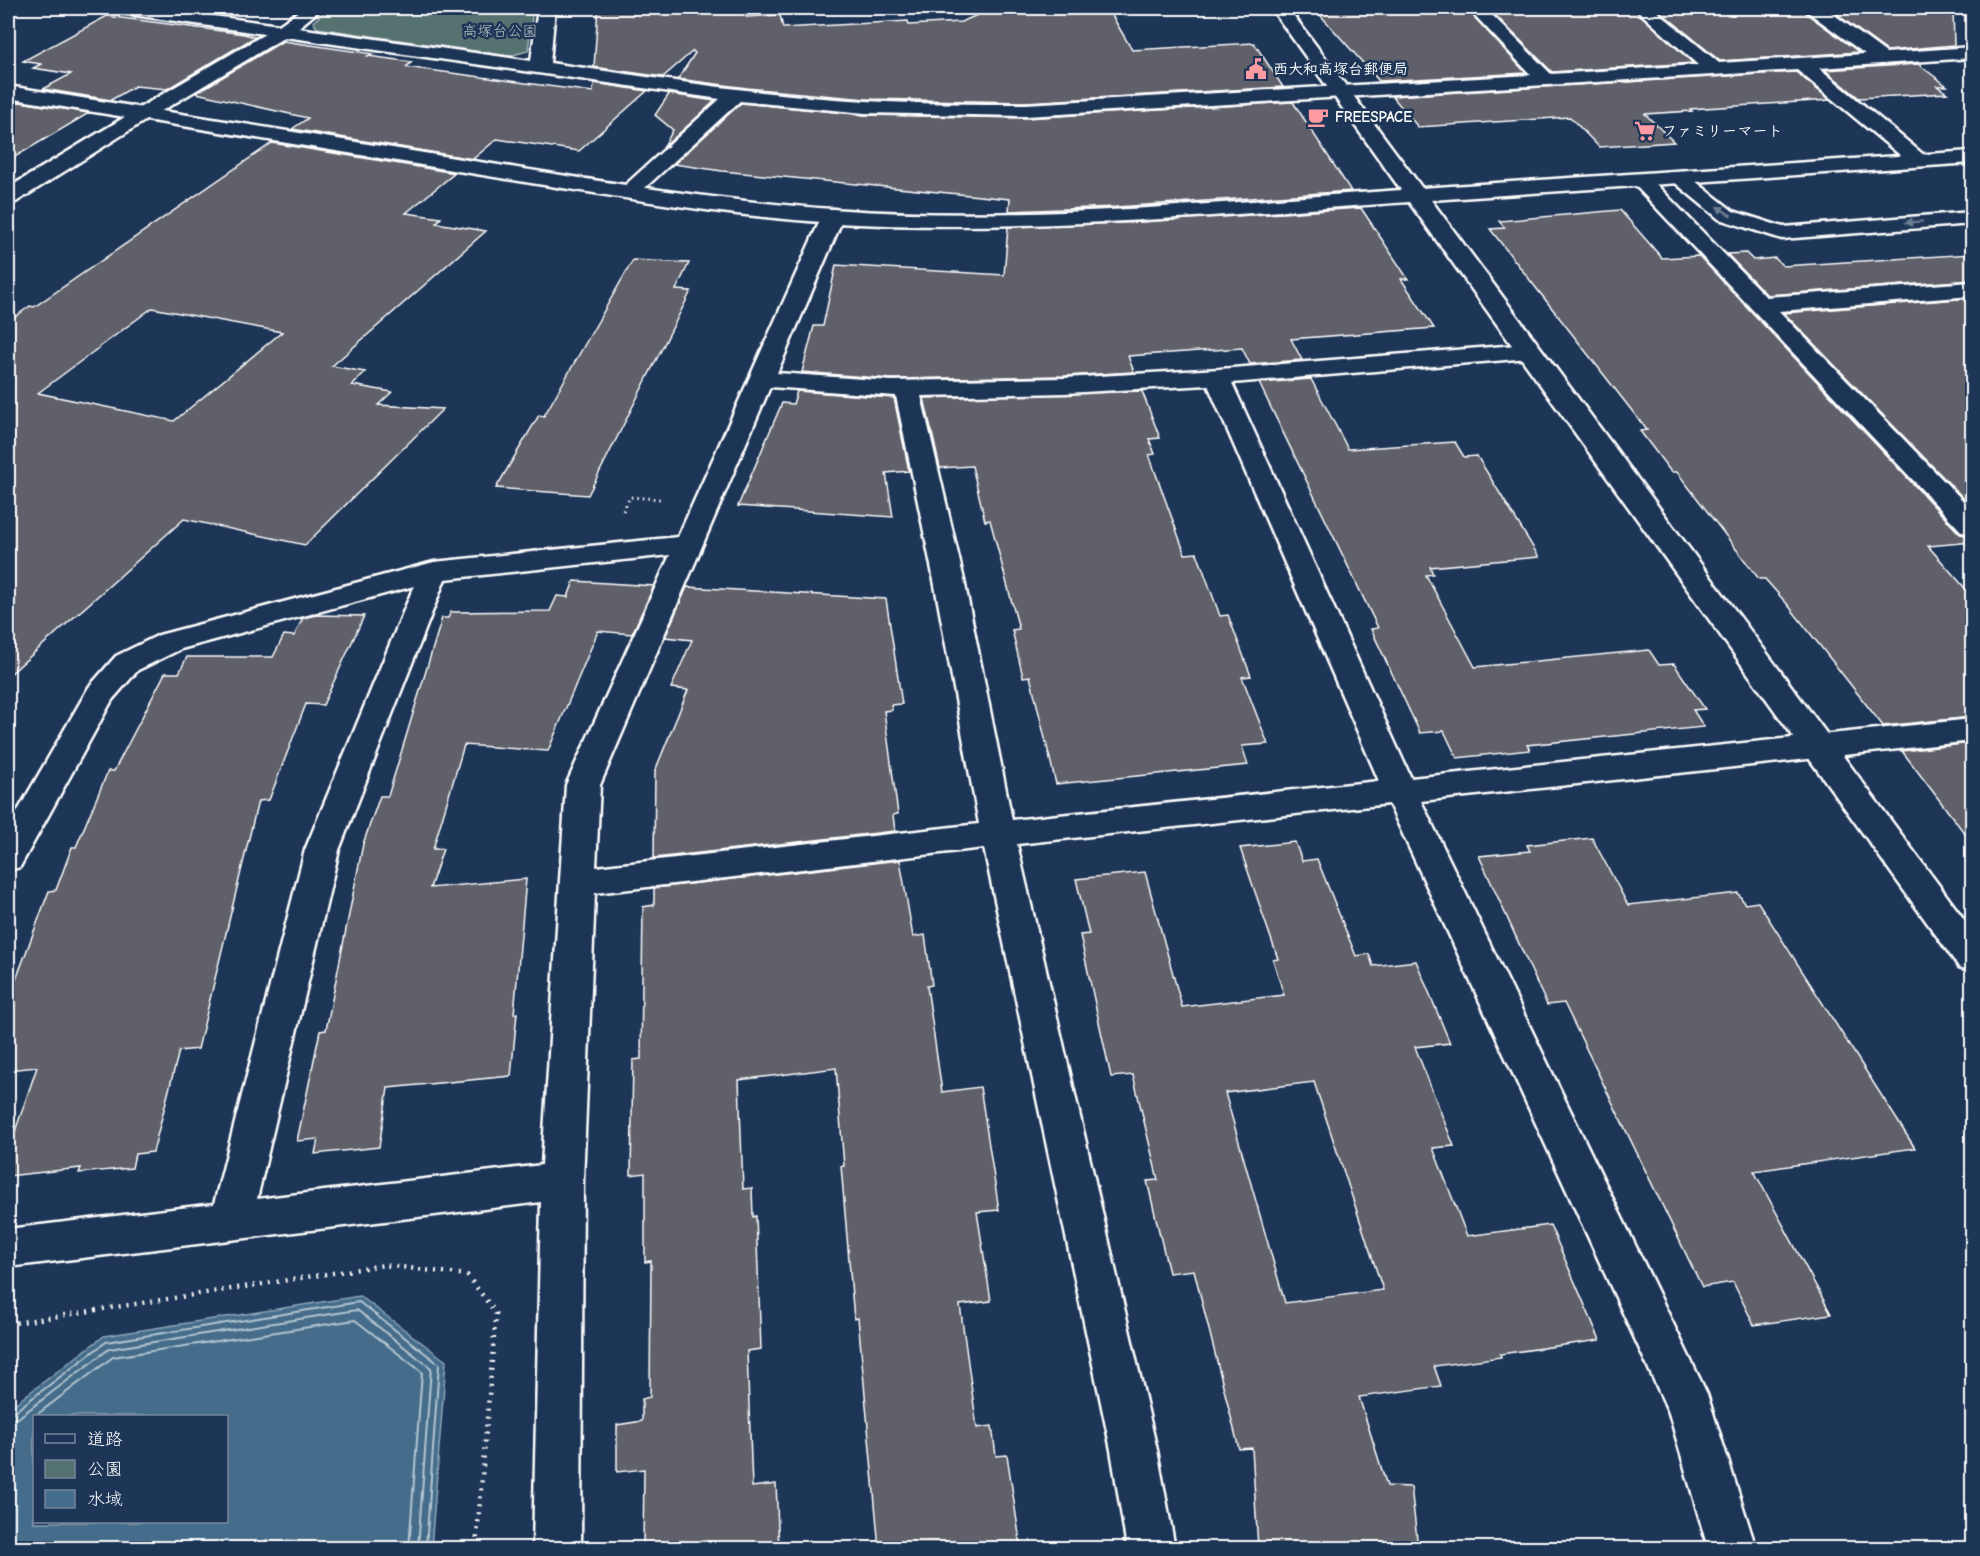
<svg xmlns="http://www.w3.org/2000/svg" width="1980" height="1556" font-family="'Comic Neue','Klee One',sans-serif">
	<rect width="100%" height="100%" fill="#1d3557"/>
	<filter id="ink" filterUnits="userSpaceOnUse"><feTurbulence type="fractalNoise" baseFrequency=".0167" numOctaves="2"/><feDisplacementMap in="SourceGraphic" scale="12" xChannelSelector="R" yChannelSelector="G"/><feConvolveMatrix kernelMatrix="1 2 1 2 8 2 1 2 1" color-interpolation-filters="sRGB"/></filter>
	<g filter="url(#ink)">
		<!-- green -->
		<path fill="#547270" stroke="#aab8b8" stroke-width="1.5" d="M329,8h204l-5,43 -19,5 -192,-28 -4,-6z"/>
		<!-- water -->
		<path fill="#446d8b" stroke="#8fa7b9" stroke-width="1.5" fill-rule="evenodd" d="M360,1296l86,65 -15,187h-423v-139l96,-73zM34,1416h192v106h-192z"/>
		<g fill="none" stroke-linecap="round" stroke-linejoin="round">
			<!-- shore -->
			<g stroke="#b4c5d1" stroke-width="2">
				<path d="M8,1413l6,-1 92,-70 253,-40 80,62 -13,184"/>
				<path d="M35,1416l78,-59 242,-37 67,52 -13,176"/>
				<path d="M8,1421l10,-3 91,-69 248,-39 74,58 -13,180"/>
			</g>
		</g>
		<!-- building -->
		<g fill="#5f6169" stroke="#fff" stroke-width="1.5" fill-rule="evenodd">
			<path d="M598,8h147l1,9 34,-2 3,13 125,-7 1,4 52,-3 33,-14h69l3,7 44,-3 22,38 122,-7 29,44 -257,15 -160,-3 -119,-11 -69,-9 17,-26 -2,-2 -30,26 -69,-10z"/>
			<path d="M1314,8h152l60,65 -147,8z"/>
			<path d="M1488,8h145l60,55 -141,9z"/>
			<path d="M1656,8h148l3,6 52,38 -139,9z"/>
			<path d="M1828,8h125l1,37 -67,6z"/>
			<path d="M107,16l137,18 11,3 -88,52 -32,-3 -24,14 -68,-11 28,-15 -38,-6 8,-4 -18,-3z"/>
			<path d="M283,41l90,13 -5,2 44,6 -6,5 187,25 1,-9 53,8 -68,60 -82,-12 -24,20 -181,-30 16,-11 -112,-25z"/>
			<path d="M1918,64l29,22h-10l10,7 -88,5 -34,-28z"/>
			<path d="M1796,72l34,28 -140,9 2,2 -47,3 29,28 -75,5 -29,-30 -152,10 -26,-31z"/>
			<path d="M669,94l46,7 -52,47 10,-18 -18,-15z"/>
			<path d="M20,102l69,11 -81,48v-51z"/>
			<path d="M1293,102l58,89 -235,16 -107,4 1,-12 -288,-28 -48,-7 67,-61 124,12 161,3z"/>
			<path d="M272,143l183,30 -49,40 35,5 -5,5 50,8 -154,135 33,6 -13,13 40,7 -14,13 65,4 -138,136 -121,-26 -176,157v-354l22,-16 4,1zM152,308l130,24 -108,89 -136,-28z"/>
			<path d="M1361,208l47,71h-7l33,49 -143,11 11,21 -52,4 -8,-16 -114,8 6,16 -69,4 -174,3 -89,-7 12,-46h9l13,-61 168,10 4,-48 114,-4z"/>
			<path d="M1620,210l42,48 37,-2 261,278 12,2v6l-44,4 44,50v121l-89,9 -95,-121 -23,-26h-6l-82,-107h-6l-31,-41 7,-1 -157,-201 15,-1 -6,-7z"/>
			<path d="M1746,253l7,7 22,-2 8,8 189,-12v26l-205,15 -40,-41z"/>
			<path d="M633,260l56,3 -13,27 15,1 -103,204 -92,-7 43,-73 5,1z"/>
			<path d="M1972,298v209l-188,-194z"/>
			<path d="M1311,379l37,70 107,-7 9,15 13,-1 62,101 -109,10 3,7 -7,1 49,92 174,-17 10,15 15,-1 31,45 -12,1 11,17 -177,18 3,5 -73,8 -13,-27 -24,2 -49,-104 7,-1 -119,-245z"/>
			<path d="M797,391l97,7 15,73 -23,2 7,44 -155,-11 44,-103 11,1z"/>
			<path d="M1142,391l18,47 -11,1 6,15 -6,1 36,99 12,-1 23,63 8,-1 23,61 -9,1 26,67 -26,2 6,19 -192,19 -26,-108 -7,1 -11,-47 7,-1 -29,-109 -5,1 -13,-55 -32,2 -16,-70z"/>
			<path d="M574,581l80,5 -22,48 -34,-3 -50,120 -84,-6 -31,104h10l-13,39 96,-9 -12,135 3,-1 -6,63 -123,12 -9,59 -64,7 3,-15 -21,2 23,-110 6,-1 37,-186 17,-48h8l54,-178h6l3,-6 99,-1 7,-15 11,1z"/>
			<path d="M687,587l199,12 16,105 -11,1 1,5 -8,1 14,103 -5,1 2,16 -241,27 1,-87 33,-81 -17,-2 21,-48 -27,-3z"/>
			<path d="M316,615l48,1 -41,89 -17,-1 -37,96 -11,1 -60,248 -19,2 -26,101 -18,2 -3,14 -53,5 2,-5 -73,8v-24l29,-85 -29,3v-69l41,-110 7,-1 16,-43h4l32,-76h6l51,-98h14l8,-16h86l11,-22 10,1 9,-18z"/>
			<path d="M1972,743v100l-70,-92z"/>
			<path d="M1592,838l36,67 110,-12 7,11 13,-2 157,246 -161,23 77,143 -77,11 -21,-43 -31,5 -138,-284 -17,2 -68,-149 51,-5 -3,-6z"/>
			<path d="M1295,842l7,19 15,-2 39,97 13,-2 4,12 43,-5 34,82 -35,4 39,99 -21,2 34,88 83,-11 50,115 -100,14 1,3 -67,9 7,20 -82,11 28,89 24,1 7,61h-160l-6,-100 -13,1 -45,-179 -25,3 -22,-92 11,-1 -25,-105 -22,2 -31,-142 9,-1 -13,-55 69,-7 37,135 102,-12 -11,-35 5,-1 -38,-111zM1314,1082l69,208 -98,13 -60,-210z"/>
			<path d="M900,860l13,77 12,-2 7,50 -5,1 15,106 38,-5 19,123 -22,2 14,89 -31,4 17,123 15,-2 4,30 11,-1 14,93h-142l-21,-230 -4,1 -13,-153h3l-8,-98 -97,12 4,109 9,-1 1,29 3,-1 5,133 -14,2 5,136 24,-3 3,64h-136l1,-79 -27,3v-47l25,-4v-22l8,-2 1,-136 -6,1v-89l-14,2 2,-115 8,-1 2,-152 11,-2v-17z"/>
		</g>
		<g fill="none" stroke-linecap="round" stroke-linejoin="round">
			<defs>
				<path id="lane" d="M1679,172l6,1 48,38 50,16 189,-15v12l-190,15 -63,-20 -46,-38 -3,-4 3,-4z"/>
				<g id="street">
					<path d="M112,8h42l125,17 24,-17h19l-24,20 233,33 7,-53h17l-5,55c105,15 210,32 316,38 54,3 107,3 160,3l505,-29 -63,-67h17l66,66 147,-9 -63,-57h18l66,55 146,-9 -57,-42 -2,-4h19l61,45 86,-6v11l-153,10 106,88 3,4 -3,4 -7,2 -7,-2 -114,-94 -771,46 -161,-3 -125,-12 -104,95 -7,2 -7,-2 -4,-4 4,-4 98,-89 -435,-62 -137,82h-14l-3,-4 3,-4 131,-77 -145,-21 -6,-1z"/>
					<path d="M1641,174l7,2 118,121 206,-15v14l-193,15 193,199v24l-10,-2 -328,-348 -3,-4 3,-4z"/>
					<path d="M833,209l8,2 3,5 -67,157 114,8 174,-3 155,-9 309,-25 9,2 3,5 -3,5 -9,2 -297,25 179,395 561,-59v22l-551,60 286,593 49,154h-48l-39,-135 -280,-609 -372,40 140,606 18,98h-48l-16,-98 -127,-602 -389,45 -12,288 -2,367h-48l8,-346 -533,65v-38l206,-25 91,-354 109,-264 -233,63 -43,21 -26,30 -92,167 -12,4v-43l81,-141 27,-31 43,-21 275,-73 244,-25 144,-321 3,-5zM1208,385l171,396 -367,39 -48,-240 -43,-184 144,-3zM770,387l126,9 38,184 45,244 -383,43 4,-82zM670,555l-104,230 -24,380 -285,34 82,-349 106,-271z"/>
				</g>
				<path id="secondary" d="M1271,8h17l134,180 550,-37v12l-541,37 541,730v41l-13,-4 -550,-765c-191,13 -382,31 -574,21 -102,-6 -203,-24 -304,-40 -128,-21 -256,-42 -385,-63l-130,82 -8,1v-15l117,-71 -117,-19v-12c153,25 306,49 459,74 121,19 242,40 364,49 189,14 381,-6 570,-19z"/>
			</defs>
			<!-- lane casing -->
			<use href="#lane" stroke="#fff" stroke-width="5"/>
			<!-- street casing -->
			<use href="#street" stroke="#fff" stroke-width="5"/>
			<!-- secondary casing -->
			<use href="#secondary" stroke="#fff" stroke-width="5"/>
			<!-- path-far1 -->
			<path stroke="#fff" stroke-width="3" stroke-dasharray="1.5 4" stroke-linecap="butt" d="M623,511l7,-14 30,2"/>
			<!-- path -->
			<path stroke="#fff" stroke-width="4.5" stroke-dasharray="2 6" stroke-linecap="butt" d="M8,1324l376,-59 83,10 29,38 -20,235"/>
			<!-- lane -->
			<use href="#lane" fill="#1d3557" fill-rule="evenodd"/>
			<!-- street -->
			<use href="#street" fill="#1d3557" fill-rule="evenodd"/>
			<!-- secondary -->
			<use href="#secondary" fill="#1d3557" fill-rule="evenodd"/>
		</g>
		<!-- one-way arrows -->
		<defs><path id="oneway-solid" d="M-6-.8H1V-3.2L6.5 0L1 3.2V.8H-6Z" transform="scale(1.5)"/></defs>
		<g fill="#6c7c92">
			<use href="#oneway-solid" transform="translate(1724 211) rotate(-148)"/>
			<use href="#oneway-solid" transform="translate(1914 222) rotate(176)"/>
		</g>
	</g>
	<!-- icons -->
	<defs>
		<symbol id="civic-bare" viewBox="-9 -9 18 18"><path d="M-.6-6.5H3V-4.5H.6V-3L4-1V1h2V6H-6V1h2V-1L-.6-3ZM-1.2 2.5V6h2.4V2.5Z" fill="#ff9aa2" stroke="#1d3557" stroke-width="2.5" paint-order="stroke"/></symbol>
		<symbol id="cafe-bare" viewBox="-9 -9 18 18"><path d="M-5.5-4.5H6V0H3Q3 3.5 0 3.5H-2.5Q-5.5 3.5-5.5 0ZM3-3.2v2h1.7v-2ZM-6 4.5H4V6H-6Z" fill="#ff9aa2" stroke="#1d3557" stroke-width="2.5" paint-order="stroke"/></symbol>
		<symbol id="supermarket-bare" viewBox="-9 -9 18 18"><path d="M-6-5.5h2.5l.6 2H6L4.5 2H-2.5L-4.4-4H-6ZM-1.5 3.2a1.3 1.3 0 1 0 .1 0ZM3 3.2a1.3 1.3 0 1 0 .1 0Z" fill="#ff9aa2" stroke="#1d3557" stroke-width="2.5" paint-order="stroke"/></symbol>
	</defs>
	<g fill-rule="evenodd">
		<use href="#civic-bare" x="1241" y="54" width="30" height="30"/>
		<use href="#cafe-bare" x="1303" y="102" width="30" height="30"/>
		<use href="#supermarket-bare" x="1630" y="116" width="30" height="30"/>
	</g>
	<g text-anchor="middle" stroke-width="5" stroke-linejoin="round" paint-order="stroke">
		<!-- far-park labels -->
		<g font-size="15" fill="#b2c0bf" stroke="#1d3557">
			<text x="500" y="36">高塚台公園</text>
		</g>
		<!-- far-poi labels -->
		<g font-size="15" font-weight="bold" fill="#fff" stroke="#1d3557" text-anchor="start">
			<text x="1273" y="74">西大和高塚台郵便局</text>
			<text x="1335" y="122">FREESPACE</text>
			<text x="1662" y="136">ファミリーマート</text>
		</g>
	</g>
	<!-- margin -->
	<rect width="1980" height="1556" fill="none" stroke="#1d3557" stroke-width="30"/>
	<rect x="15" y="15" width="1950" height="1526" fill="none" stroke="#fff" stroke-width="2" filter="url(#ink)"/>
	<!-- legend -->
	<rect x="33" y="1415" width="195" height="108" fill="#1d3557" stroke="#77869a" stroke-width="1.5"/>
	<rect x="45" y="1434" width="30" height="9" fill="#1d3557" stroke="#77869a" stroke-width="1.5"/>
	<text x="87" y="1445" font-size="18" fill="#ffffff">道路</text>
	<rect x="45" y="1460" width="30" height="18" fill="#547270" stroke="#77869a" stroke-width="1.5"/>
	<text x="87" y="1475" font-size="18" fill="#ffffff">公園</text>
	<rect x="45" y="1490" width="30" height="18" fill="#446d8b" stroke="#77869a" stroke-width="1.5"/>
	<text x="87" y="1505" font-size="18" fill="#ffffff">水域</text>
</svg>
